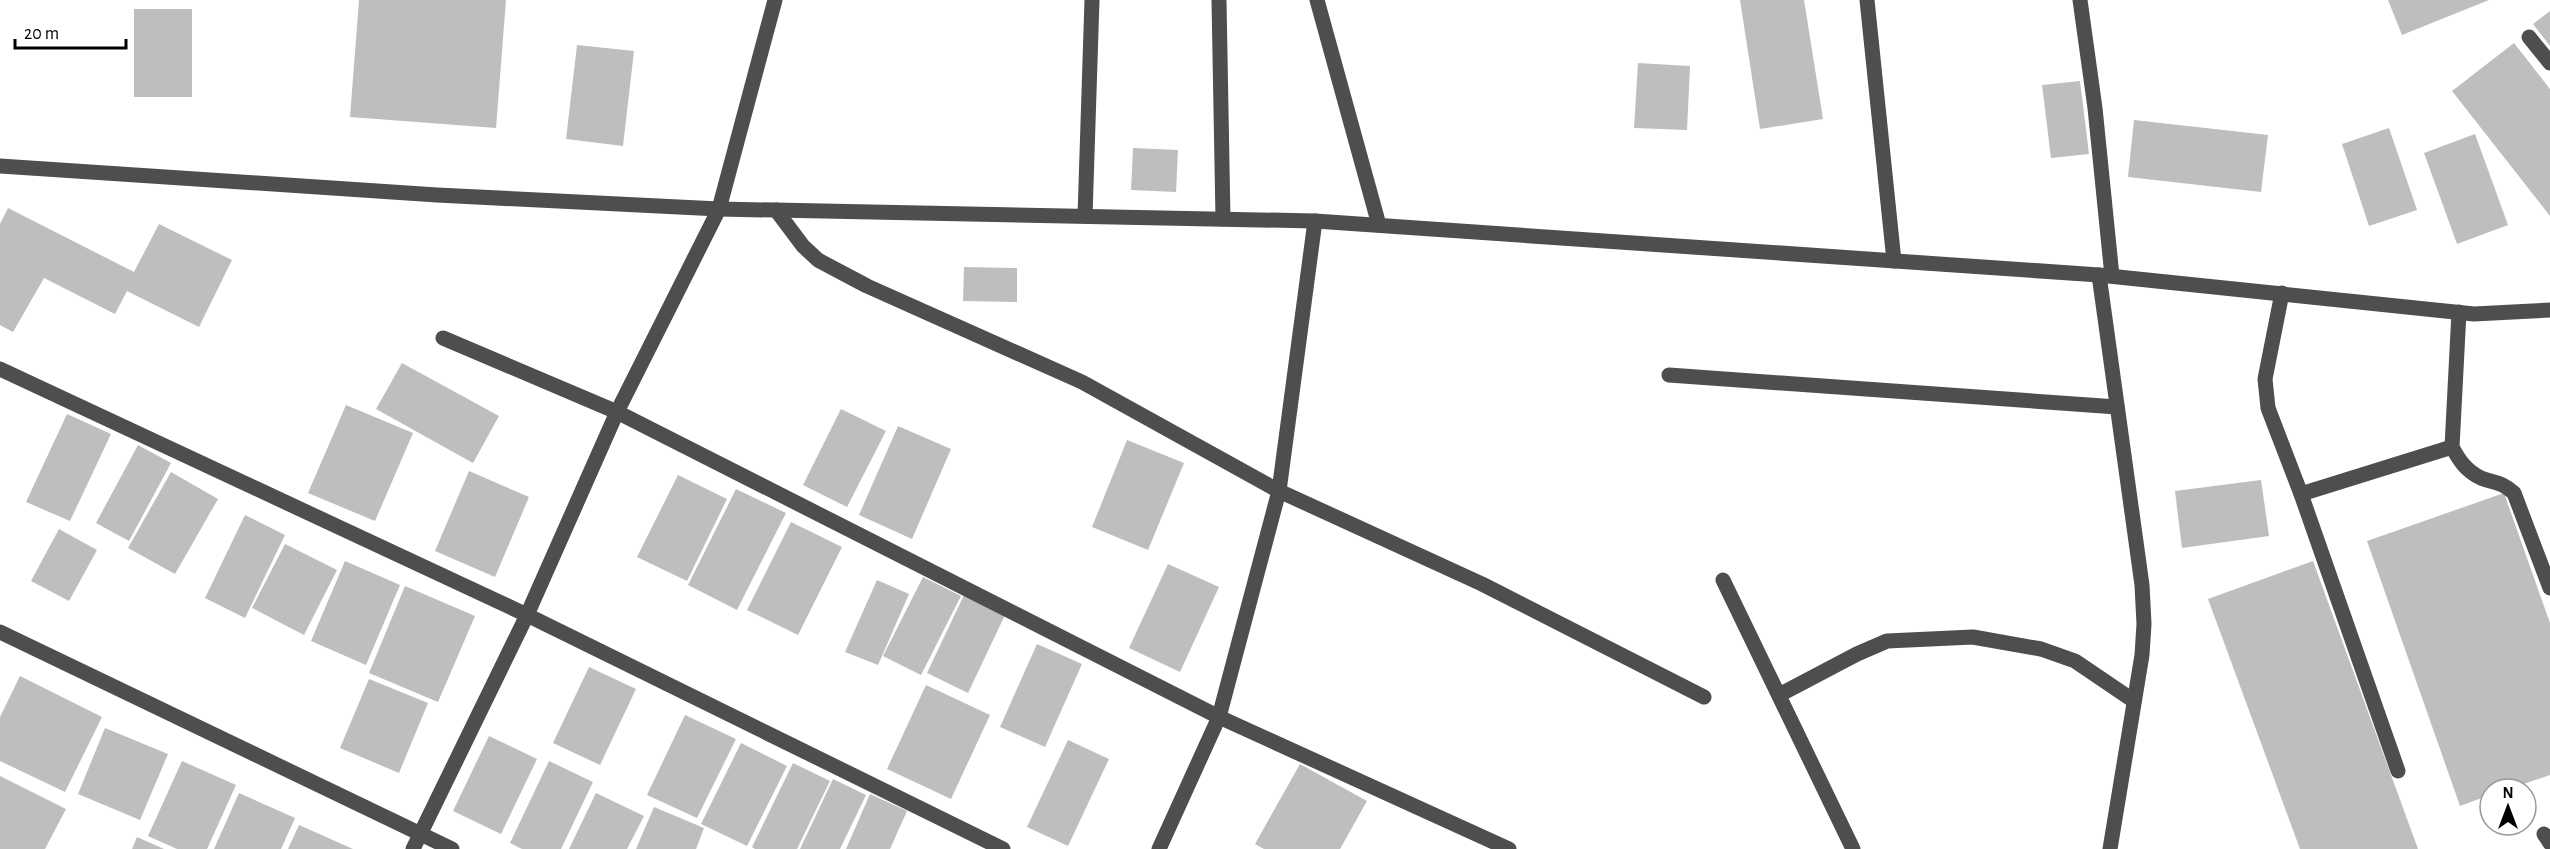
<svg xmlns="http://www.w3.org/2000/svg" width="2550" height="849" font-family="'Alegreya Sans',sans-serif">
	<rect width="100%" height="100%" fill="#fff"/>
	<!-- building -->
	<g fill="#bebebe">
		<path d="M359,0h147l-10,128 -146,-11z"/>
		<path d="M1740,0h64l19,119 -63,10z"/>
		<path d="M2388,0h101l-87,35z"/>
		<rect x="134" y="9" width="58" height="88"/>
		<path d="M2550,11v35l-17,-22z"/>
		<path d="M2514,43l36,46v127l-98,-125z"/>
		<path d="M577,45l57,6 -11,95 -57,-7z"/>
		<path d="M1638,63l52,3 -3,64 -53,-2z"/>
		<path d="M2080,81l9,73 -38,4 -9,-73z"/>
		<path d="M2134,120l134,15 -7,57 -133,-15z"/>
		<path d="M2389,128l28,82 -48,16 -27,-82z"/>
		<path d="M2475,134l33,91 -51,19 -33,-91z"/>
		<path d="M1133,148l45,2 -2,42 -45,-2z"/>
		<path d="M8,208l126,64 25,-48 73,36 -33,67 -72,-36 -12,23 -71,-36 -31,54 -13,-7v-101z"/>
		<path d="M964,267l53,1v34l-54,-1z"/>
		<path d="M402,363l97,53 -26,47 -97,-54z"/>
		<path d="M346,405l67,28 -38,88 -67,-28z"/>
		<path d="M841,409l45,22 -39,76 -44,-22z"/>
		<path d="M67,414l44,20 -41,87 -44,-19z"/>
		<path d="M898,426l53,23 -39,90 -53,-24z"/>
		<path d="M1127,440l57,23 -36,87 -56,-23z"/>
		<path d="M138,445l33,18 -42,78 -33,-18z"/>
		<path d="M469,471l60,26 -34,80 -60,-26z"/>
		<path d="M171,472l47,27 -43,75 -47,-26z"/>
		<path d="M678,475l49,24 -40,82 -50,-24z"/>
		<path d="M2261,480l8,56 -87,12 -7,-57z"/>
		<path d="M736,489l50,24 -49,97 -49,-25z"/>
		<path d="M2504,493l46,130v152l-41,14h-19v6l-30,11 -93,-265z"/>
		<path d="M245,515l40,20 -40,83 -40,-20z"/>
		<path d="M791,522l51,25 -44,88 -51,-25z"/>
		<path d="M59,529l38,21 -28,51 -38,-20z"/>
		<path d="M285,544l52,26 -33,65 -52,-27z"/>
		<path d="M345,561l55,24 -34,80 -55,-24z"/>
		<path d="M2313,561l105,288h-118l-92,-250z"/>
		<path d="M1168,564l51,23 -39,85 -51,-24z"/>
		<path d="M923,577l38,19 -40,79 -38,-19z"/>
		<path d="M877,580l32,14 -31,71 -33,-13z"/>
		<path d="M405,586l70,30 -37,86 -69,-29z"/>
		<path d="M964,595l41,20 -37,78 -41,-20z"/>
		<path d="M1037,644l45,20 -37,83 -45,-20z"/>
		<path d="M589,667l47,22 -36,76 -47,-22z"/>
		<path d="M20,676l82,41 -37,75 -65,-31v-44z"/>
		<path d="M369,679l59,24 -29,70 -59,-25z"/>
		<path d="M926,685l64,30 -39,84 -64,-30z"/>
		<path d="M685,715l51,24 -39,79 -50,-23z"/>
		<path d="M105,728l63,26 -28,66 -62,-26z"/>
		<path d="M489,736l48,23 -36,75 -48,-23z"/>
		<path d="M1068,740l41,19 -41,87 -41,-19z"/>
		<path d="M741,743l46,23 -40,80 -46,-22z"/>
		<path d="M182,761l54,24 -29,64h-30l-29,-13z"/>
		<path d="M549,761l44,21 -32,67h-39l-12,-6z"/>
		<path d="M793,763l37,18 -33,68h-42l-3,-2z"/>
		<path d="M1300,764l67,37 -27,48h-76l-9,-5z"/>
		<path d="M0,776l66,33 -21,40h-45z"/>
		<path d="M833,779l33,16 -26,54h-40z"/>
		<path d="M239,793l56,25 -14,31h-67z"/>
		<path d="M596,793l48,23 -17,33h-58z"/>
		<path d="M870,794l37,17 -17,38h-44z"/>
		<path d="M654,807l50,21 -8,21h-60z"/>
		<path d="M299,825l54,24h-65z"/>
		<path d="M137,837l27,12h-32z"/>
	</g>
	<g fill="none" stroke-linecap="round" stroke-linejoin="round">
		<!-- minor -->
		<g stroke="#4e4e4e" stroke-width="15">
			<path d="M1219,0l4,219"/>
			<path d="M1317,0l62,225"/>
			<path d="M1867,0l27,261"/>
			<path d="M2080,0l15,108 17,168"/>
			<path d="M2529,37l21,26"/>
			<path d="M0,166l437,29 282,14 596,12 784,54 375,39 76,-4"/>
			<path d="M776,210l27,36 15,14 49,26 215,96 197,109 203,93 222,113"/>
			<path d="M1085,216l7,-216"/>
			<path d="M2099,275l43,310 2,39 -2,31 -32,194"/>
			<path d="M2282,293l-17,86 3,29 33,86 97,277"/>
			<path d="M2459,312l-7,135c7,13 14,24 29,31 15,6 19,3 33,15l36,95"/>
			<path d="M443,338l174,74 602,305 290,132"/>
			<path d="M0,369l527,246 476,234"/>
			<path d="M1669,375l448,32"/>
			<path d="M2301,494l151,-47"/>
			<path d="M1723,580l130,269"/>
			<path d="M0,632l452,217"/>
			<path d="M1779,695l78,-41 30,-13 86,-4 68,12 34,12 59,40"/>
			<path d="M2544,834l6,9"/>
			<path d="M413,849l114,-234 90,-203 102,-203 56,-209"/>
			<path d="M1159,849l60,-132 60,-226 36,-270"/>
		</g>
	</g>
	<!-- north arrow -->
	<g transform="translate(2508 807)"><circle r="28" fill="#ffffff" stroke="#999999" stroke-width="1.5"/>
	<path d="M0-4.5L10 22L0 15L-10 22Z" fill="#000000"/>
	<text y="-9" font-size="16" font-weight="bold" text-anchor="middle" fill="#000000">N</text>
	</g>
	<!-- scale -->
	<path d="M15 39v9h111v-9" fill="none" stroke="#000000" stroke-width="3"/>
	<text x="24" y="39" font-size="18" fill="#000000" stroke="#ffffff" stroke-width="4.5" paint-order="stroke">20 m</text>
</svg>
